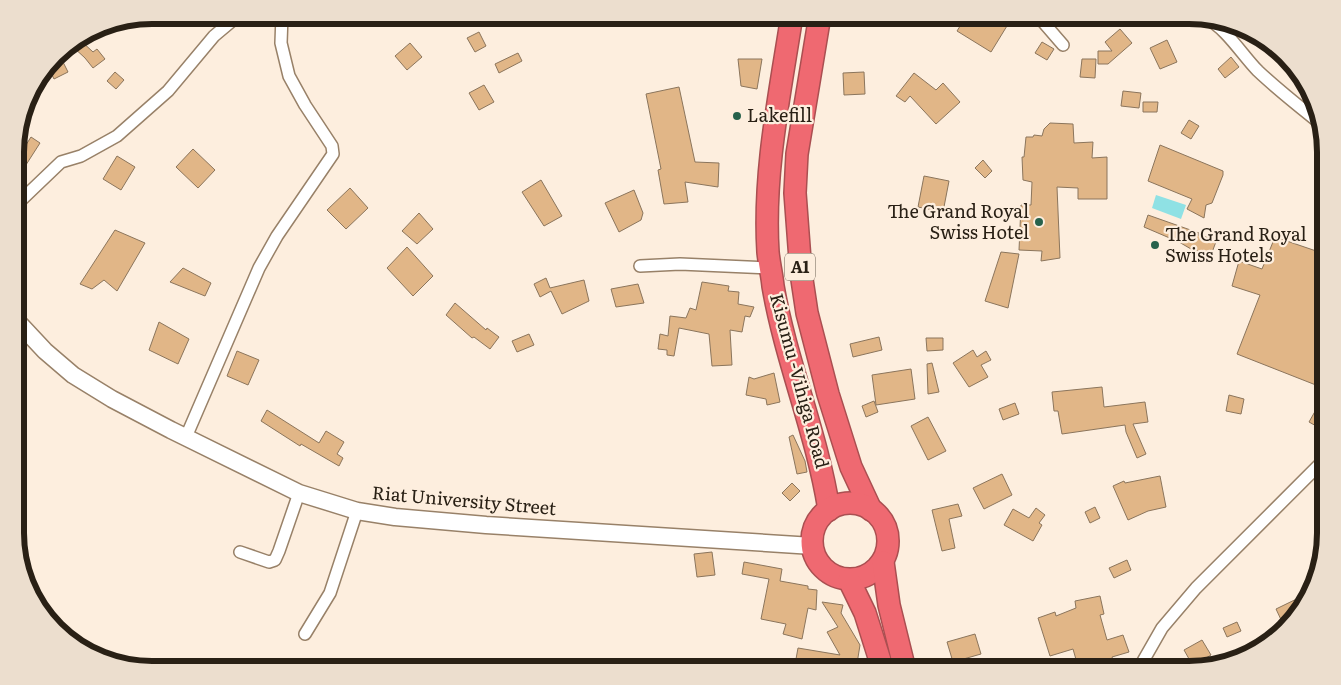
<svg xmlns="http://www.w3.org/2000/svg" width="1341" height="685" font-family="Literata,serif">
	<rect width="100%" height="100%" fill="#fdeede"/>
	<!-- water -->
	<path fill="#8fe1e4" d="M1156,195l30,10 -5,14 -29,-11z"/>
	<!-- building -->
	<g fill="#e1b687" stroke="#8b755c">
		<path d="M967,15h33l10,6 -19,31 -34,-21z"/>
		<path d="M1120,29l12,14 -24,21h-10v-13h14l-7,-9z"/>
		<path d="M479,32l7,14 -11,6 -8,-14z"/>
		<path d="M79,39l14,13 4,-3 8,10 -12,9 -8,-10 -13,-12z"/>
		<path d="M1167,40l10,22 -17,7 -10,-21z"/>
		<path d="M1042,42l12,7 -7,11 -12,-7z"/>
		<path d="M410,43l12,14 -15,13 -12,-14z"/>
		<path d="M518,53l4,8 -23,12 -4,-9z"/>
		<path d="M1231,57l8,10 -14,11 -7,-9z"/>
		<path d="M738,59h24l-5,30 -16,-3z"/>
		<path d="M1082,59h14l-1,19 -15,-1z"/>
		<path d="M63,62l5,10 -14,7 -5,-10z"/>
		<path d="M115,72l9,8 -8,9 -9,-8z"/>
		<path d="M864,72l1,22 -21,1 -1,-22z"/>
		<path d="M914,73l22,17 7,-7 17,19 -24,22 -26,-28 -5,6 -9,-6z"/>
		<path d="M484,85l10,17 -15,8 -10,-17z"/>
		<path d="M679,87l16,75 24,1 -1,24 -33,-5 3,20 -24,2 -6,-34 3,-1 -15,-75z"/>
		<path d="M1123,91l18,2 -2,15 -18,-2z"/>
		<path d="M1143,102h15l-1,10h-14z"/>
		<path d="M1189,120l10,6 -8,13 -10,-6z"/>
		<path d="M1050,123l23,1 1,19 19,-1 -1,16 15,-1v42h-29v-11l-21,-1 3,71 -19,3 1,-10 -23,-1 2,-45h10l1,-23 -9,-2 -1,-23h2l2,-20h7l1,-2 8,1 2,-7z"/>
		<path d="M31,137l9,6 -25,39v-20z"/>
		<path d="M1160,145l63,26v4l-11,28 -6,2 -2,13 -17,-9 5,-10 -44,-18z"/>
		<path d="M193,149l22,21 -17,18 -22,-21z"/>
		<path d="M117,156l18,11 -14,23 -18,-11z"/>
		<path d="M983,160l9,11 -7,7 -10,-10z"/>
		<path d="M924,176l25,5 -6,31 -25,-5z"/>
		<path d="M541,180l21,36 -18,10 -22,-34z"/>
		<path d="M350,188l18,20 -22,21 -19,-19z"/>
		<path d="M634,190l9,23 -2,7 -22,12 -14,-29z"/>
		<path d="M419,213l14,16 -16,15 -15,-13z"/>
		<path d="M1148,215l51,18 -1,2 19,4 -6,16 -20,-6 -12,-7 -35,-15z"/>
		<path d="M115,230l30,13 -28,48 -13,-11 -12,9 -12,-5z"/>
		<path d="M1275,237l50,17 1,135 -89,-35 23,-59 -28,-9 7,-25 23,8z"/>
		<path d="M407,247l26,29 -20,20 -26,-28z"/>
		<path d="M1001,252l18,2 -11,54 -23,-7z"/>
		<path d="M183,268l28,15 -6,13 -35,-14z"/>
		<path d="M546,278l4,10 34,-8 5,21 -27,13 -11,-23 -11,6 -6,-13z"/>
		<path d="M702,282l27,4 -1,5 11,1 -1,12 16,3 -4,10 -5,-1 -3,16 -12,-2 2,35 -20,1 -3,-32 -30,-6 -5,28 -7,-1v-5l-9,-1 2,-15 8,2 2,-20 16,2 4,-10 6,2z"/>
		<path d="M638,284l6,19 -28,4 -5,-18z"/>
		<path d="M455,303l31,27 1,-2 12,9 -9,12 -16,-12 -2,1 -26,-23z"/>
		<path d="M159,322l30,17 -11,25 -29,-14z"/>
		<path d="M529,334l5,11 -17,7 -5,-11z"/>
		<path d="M879,337l3,13 -29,7 -3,-13z"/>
		<path d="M926,338h17v12l-16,1z"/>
		<path d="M973,350l4,7 9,-6 5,9 -10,5 7,12 -19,10 -16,-24z"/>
		<path d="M237,351l22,9 -11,25 -21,-9z"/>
		<path d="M932,363l7,29 -11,2 -1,-30z"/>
		<path d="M911,369l4,30 -39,6 -4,-30z"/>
		<path d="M774,373l6,29 -13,3 -1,-6 -20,-4 3,-18 5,2z"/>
		<path d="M1102,387l2,20 41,-5 3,20 -15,2 13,30 -9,4 -11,-26 -1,-7 -63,9 -4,-23h-4l-2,-19z"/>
		<path d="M1326,392v22l-8,13 -9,-5z"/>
		<path d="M1229,395l15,4 -3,15 -15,-3z"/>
		<path d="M874,401l4,11 -12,5 -4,-11z"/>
		<path d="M1015,403l4,11 -16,6 -4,-11z"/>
		<path d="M267,410l52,33 7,-12 18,11 -7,12 6,4 -4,8 -38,-22 -1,2 -39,-25z"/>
		<path d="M928,417l18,34 -18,9 -17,-34z"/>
		<path d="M793,435l12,26 2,11 -10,2 -8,-37z"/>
		<path d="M1002,474l10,21 -28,14 -11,-21z"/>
		<path d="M1160,476l6,31 -18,4 -20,9 -15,-34 11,-5 1,2z"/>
		<path d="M792,483l8,8 -10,10 -8,-8z"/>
		<path d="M958,504l4,12 -13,3 6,29 -13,3 -10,-41z"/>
		<path d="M1095,507l5,11 -10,5 -5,-11z"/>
		<path d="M1036,508l9,7 -6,8 3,2 -9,16 -29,-16 9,-16 16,9z"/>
		<path d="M712,552l3,23 -18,2 -3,-23z"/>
		<path d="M1127,560l4,10 -17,8 -5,-10z"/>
		<path d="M744,562l38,7 -2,12 28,5v3l9,1 -1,20 -8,-2 -6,31 -19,-5 3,-10 -25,-5 8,-40 -27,-5z"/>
		<path d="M1313,591l-1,3 -28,32 -8,-17z"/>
		<path d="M1100,596l4,18 -4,1 7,25 16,-5 6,17 -17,5 4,13h-37l-6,-21 -23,7 -12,-38 17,-6 1,4 20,-8 -1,-7z"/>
		<path d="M822,602l21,3 -2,8 19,32 -4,25h-62l4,-22 42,7 -13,-23 11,-5z"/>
		<path d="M1237,622l4,9 -14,6 -4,-9z"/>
		<path d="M975,634l6,20 -28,8 -6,-20z"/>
		<path d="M1202,640l9,15 -18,11 -9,-16z"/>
	</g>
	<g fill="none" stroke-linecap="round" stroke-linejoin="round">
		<defs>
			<g id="street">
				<path d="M1037,15l26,30"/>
				<path d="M1207,19c19,9 36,37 51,52 20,19 42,36 63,53"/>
				<path d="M15,206l46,-44 20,-6 36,-20 51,-45 46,-55 25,-21"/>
				<path d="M640,266l40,-2 91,4"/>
				<path d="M186,437l73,-169 18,-32 56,-82 -1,-8 -27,-41 -16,-29 -8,-33 1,-28"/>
				<path d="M240,552l29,10 6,-2 4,-9 20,-58"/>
				<path d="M305,634l25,-41 27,-82"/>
				<path d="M1138,670l24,-42 34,-40 130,-130"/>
			</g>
			<path id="secondary" d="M16,320l29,31 28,24 39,24 59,31 128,63 58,18 38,6 91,8 327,21"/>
			<g id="highway">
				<path d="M792,15c-12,78 -29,158 -24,237 1,11 4,23 5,34 13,76 44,147 56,224"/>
				<path d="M820,15l-23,139 -2,39 6,80 6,40 21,81 23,73 20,43"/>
				<circle cx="850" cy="541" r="38"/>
				<path d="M883,562l6,43 16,65"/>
				<path d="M849,580l16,33 18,57"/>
			</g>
		</defs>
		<!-- street casing -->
		<use href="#street" stroke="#988168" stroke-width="14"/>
		<!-- secondary casing -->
		<use href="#secondary" stroke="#988168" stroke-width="19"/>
		<!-- highway casing -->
		<use href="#highway" stroke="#aa4f51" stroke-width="24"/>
		<!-- street -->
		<use href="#street" stroke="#fff" stroke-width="11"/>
		<!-- secondary -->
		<use href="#secondary" stroke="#fff" stroke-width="16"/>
		<!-- highway -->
		<use href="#highway" stroke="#ef6971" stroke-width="21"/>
	</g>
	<!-- markers -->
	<g fill="#27624c" stroke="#fdeede" stroke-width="2">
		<circle cx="737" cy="116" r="5"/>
		<circle cx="1039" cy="222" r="5"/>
		<circle cx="1155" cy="245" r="5"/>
	</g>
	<g text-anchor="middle" stroke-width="4.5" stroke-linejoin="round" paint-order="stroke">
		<!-- shield labels -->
		<rect fill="#fdeede" stroke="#695e51" stroke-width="1" x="785" y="253.5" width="30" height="27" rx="4"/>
		<g font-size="16" font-weight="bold" fill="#292015">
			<text x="800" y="273">A1</text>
		</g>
		<!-- poi labels -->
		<g font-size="18" fill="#292015" stroke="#fdeede" text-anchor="start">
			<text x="747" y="122">Lakefill</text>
			<text x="1029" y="218" text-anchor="end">The Grand Royal<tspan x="1029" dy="21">Swiss Hotel</tspan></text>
			<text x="1165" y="241">The Grand Royal<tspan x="1165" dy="21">Swiss Hotels</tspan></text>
		</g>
		<!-- street labels -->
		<g font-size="18" fill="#292015" stroke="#fdeede">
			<text transform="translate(799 381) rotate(75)" y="6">Kisumu -Vihiga Road</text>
			<text transform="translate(464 501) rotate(5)" y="6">Riat University Street</text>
		</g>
	</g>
	<!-- crop -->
	<path d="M0 0H1341V685H0ZM152 24H1189A128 128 0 0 1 1317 152V533A128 128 0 0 1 1189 661H152A128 128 0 0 1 24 533V152A128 128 0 0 1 152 24Z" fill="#ecdece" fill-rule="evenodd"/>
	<path fill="none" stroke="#292015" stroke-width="6" d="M152 24H1189A128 128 0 0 1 1317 152V533A128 128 0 0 1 1189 661H152A128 128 0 0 1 24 533V152A128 128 0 0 1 152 24Z"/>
</svg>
